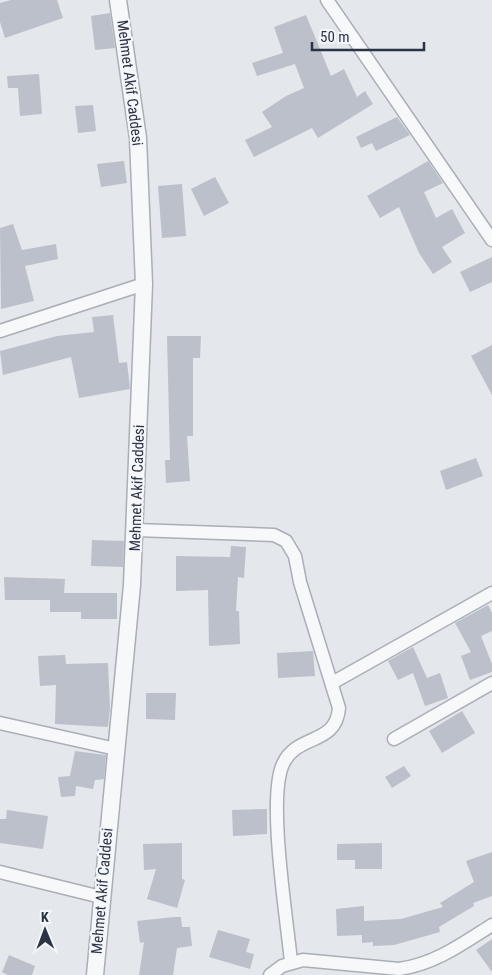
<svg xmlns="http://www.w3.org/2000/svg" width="492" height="975" font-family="'Roboto Condensed',sans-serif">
	<rect width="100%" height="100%" fill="#e4e7ec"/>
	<!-- building -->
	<g fill="#bbc0ca">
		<path d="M11,0h46l6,18 -58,20 -5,-16v-19z"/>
		<path d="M110,13l5,35 -20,2 -4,-34z"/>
		<path d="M306,15l25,61 13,-7 13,28 8,-6 8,13 -55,34 -6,-10 -58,29 -9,-17 27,-13 -10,-15 24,-16 18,-8 -9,-24 -38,12 -5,-13 31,-10 -9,-26z"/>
		<path d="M39,74l3,40 -22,2 -2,-28h-10l-1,-12z"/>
		<path d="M93,105l3,26 -18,2 -3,-27z"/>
		<path d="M397,117l13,18 -34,16 -4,-8 -11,5 -5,-11z"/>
		<path d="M124,161l3,22 -26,4 -4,-23z"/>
		<path d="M428,161l15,22 -19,9 12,26 16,-9 13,24 -23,14 10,15 -19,12 -14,-21 -20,-46 -19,11 -13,-22z"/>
		<path d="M215,177l14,26 -25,13 -13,-27z"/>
		<path d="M182,184l4,52 -24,2 -4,-52z"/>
		<path d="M13,224l9,26 34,-6 2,15 -33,7 9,35 -33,8 -1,-81z"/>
		<path d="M492,257v25l-22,10 -10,-20z"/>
		<path d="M113,315l6,48 8,-1 3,27 -51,9 -8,-41 -68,18 -3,-24 57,-15 37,-4 -2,-15z"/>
		<path d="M167,336h34l-1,22h-7v78h-6l3,45 -24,2 -1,-23h5z"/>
		<path d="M492,345v50l-21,-39z"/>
		<path d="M476,458l7,18 -37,14 -6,-19z"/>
		<path d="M92,540l32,1 -1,26 -32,-1z"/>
		<path d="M231,546l15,1 -2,31 -6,-1 -2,34h3l1,33 -31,2 -1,-56 -32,1v-35l54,1z"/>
		<path d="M4,577l61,2 -1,14h53v26h-36v-7h-31v-12h-45z"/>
		<path d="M488,605l4,8v18l-11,5 11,28v8l-22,8 -9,-24 10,-4 -16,-29z"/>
		<path d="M413,647l14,31 13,-5 8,25 -23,8 -12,-33 -15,7 -10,-19z"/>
		<path d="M313,651l2,25 -37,2 -1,-25z"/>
		<path d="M65,655l1,9 42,-1 2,45 -2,19 -53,-3 1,-39 -16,1 -2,-30z"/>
		<path d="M146,693h30l-1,27 -29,-1z"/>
		<path d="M462,711l13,22 -33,20 -13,-22z"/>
		<path d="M75,751l31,4 -2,24 -9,1 -2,9 -17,-3 -1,10 -14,1 -3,-20 12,-1z"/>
		<path d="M404,766l7,10 -19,12 -7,-11z"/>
		<path d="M267,809v25l-34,2 -1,-26z"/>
		<path d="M7,810l41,6 -5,33 -43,-6v-24h6z"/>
		<path d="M182,843v36l3,1 -8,28 -30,-9 9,-30 -12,1 -1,-26z"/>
		<path d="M382,843v26h-27v-9h-18v-16z"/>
		<path d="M492,852v44l-19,7 1,3 -35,21 1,5 -46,13 -21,1v-4l-11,1v-8l-25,1 -1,-27 28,-3v15l37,-2 42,-12 -3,-4 34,-21 -8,-21z"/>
		<path d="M174,917h7l1,10h8l2,19 -15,2 -4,27h-34l5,-33 -4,1 -3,-22z"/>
		<path d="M218,930l32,9 -4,13 8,2 -4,15 -41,-12z"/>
		<path d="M492,939v33l-16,-22z"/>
		<path d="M9,955l26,11 -3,9h-24l-6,-3z"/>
	</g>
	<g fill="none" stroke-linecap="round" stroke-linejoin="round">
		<defs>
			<g id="minor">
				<path d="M327,0l165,240"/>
				<path d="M0,331l144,-47"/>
				<path d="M136,530l138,5 12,6 9,15 5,26 39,126c-3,38 -42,25 -56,56 -16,34 4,155 8,198"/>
				<path d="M332,683l160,-90"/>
				<path d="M0,723l116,26"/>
				<path d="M394,739l98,-56"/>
				<path d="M0,872l101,25"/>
				<path d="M270,975l12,-9 21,-6 96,9c36,-5 63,-25 93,-44"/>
			</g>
			<path id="tertiary" d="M95,975l37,-390 12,-301 -6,-146 -20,-138"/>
		</defs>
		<!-- minor casing -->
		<use href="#minor" stroke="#a9aeb7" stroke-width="15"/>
		<!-- tertiary casing -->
		<use href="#tertiary" stroke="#a9aeb7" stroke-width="19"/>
		<!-- minor -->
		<use href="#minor" stroke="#f7f8fa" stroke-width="12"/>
		<!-- tertiary -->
		<use href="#tertiary" stroke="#f7f8fa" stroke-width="16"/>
	</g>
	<g text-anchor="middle" stroke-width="4.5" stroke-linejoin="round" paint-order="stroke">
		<!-- street labels -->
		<g font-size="15" fill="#2b3445" stroke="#f4f6f9">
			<text transform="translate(130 83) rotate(83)" y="5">Mehmet Akif Caddesi</text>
			<text transform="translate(137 488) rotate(-88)" y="5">Mehmet Akif Caddesi</text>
			<text transform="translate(102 891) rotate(-85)" y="5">Mehmet Akif Caddesi</text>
		</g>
	</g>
	<!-- north arrow -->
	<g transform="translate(45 930) rotate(359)" stroke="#f4f6f9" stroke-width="4" paint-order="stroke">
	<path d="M0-4L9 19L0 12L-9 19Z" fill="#2b3445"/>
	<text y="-8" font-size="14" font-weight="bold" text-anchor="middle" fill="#2b3445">K</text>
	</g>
	<!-- scale -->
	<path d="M312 42v8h112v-8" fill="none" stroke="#2b3445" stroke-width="2.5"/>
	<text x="320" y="42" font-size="15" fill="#2b3445" stroke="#f4f6f9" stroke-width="4" paint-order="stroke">50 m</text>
</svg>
